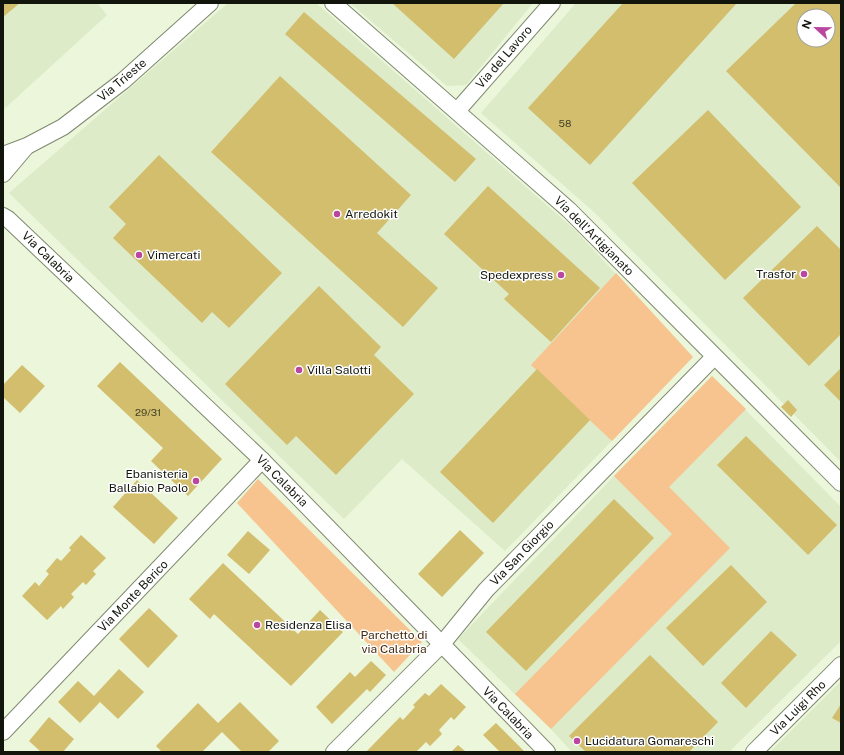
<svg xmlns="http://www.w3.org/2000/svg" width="844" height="755" font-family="'Public Sans',sans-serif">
	<rect width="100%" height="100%" fill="#ebf6da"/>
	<!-- built -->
	<g fill="#ddebc8" fill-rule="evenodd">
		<path d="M3,3h94l10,12 -104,95z"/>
		<path d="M228,3h88l258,226 119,128 -188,194 -103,-92 -58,60 -335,-326z"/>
		<path d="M350,3h183l-67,82 -19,1z"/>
		<path d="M576,3h265v459l-247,-250 -113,-99zM804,16h24v24h-24z"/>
		<path d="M712,376l129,131v134l-112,111h-157l-21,-23 -93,-90 156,-163z"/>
		<path d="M841,681v71h-71z"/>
	</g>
	<!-- green -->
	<g fill="#f7c490">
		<path d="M616,273l77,84 -81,84 -81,-76z"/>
		<path d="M712,376l34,33 -77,78 61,61 -179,181 -36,-35 157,-160 -58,-58z"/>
		<path d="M258,479l164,163 -28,30 -157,-169z"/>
	</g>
	<!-- building -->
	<g fill="#d2be6d" fill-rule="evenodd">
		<path d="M3,3h17l-17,14z"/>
		<path d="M392,3h112l-50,56z"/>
		<path d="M623,3h114l-147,162 -62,-57z"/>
		<path d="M796,3h45v185l-115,-117zM804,16h24v24h-24z"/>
		<path d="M304,12l172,147 -21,23 -170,-148z"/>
		<path d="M280,76l131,119 -34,38 61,55 -35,39 -192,-175z"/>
		<path d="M708,110l93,97 -76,73 -93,-97z"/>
		<path d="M159,155l123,118 -53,55 -17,-16 -10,11 -89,-85 13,-14 -17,-17z"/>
		<path d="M488,186l112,102 -49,54 -47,-43 5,-5 -65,-60z"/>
		<path d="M817,226l24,24v84l-32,32 -66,-68z"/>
		<path d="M319,286l62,61 -7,8 40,39 -78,81 -40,-39 -9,9 -62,-61z"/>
		<path d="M120,362l102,97 -34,37 -37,-35 12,-13 -66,-62z"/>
		<path d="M22,365l23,21 -25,27 -17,-16v-12z"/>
		<path d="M841,368v34l-17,-17z"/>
		<path d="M537,369l53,51 -97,103 -53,-51z"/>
		<path d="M788,400l9,10 -6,7 -10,-10z"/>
		<path d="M746,436l91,89 -29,30 -91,-90z"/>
		<path d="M137,480l41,38 -24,26 -41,-37z"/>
		<path d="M614,499l40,39 -128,133 -40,-39z"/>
		<path d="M460,530l24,23 -42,44 -24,-23z"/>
		<path d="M248,531l22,19 -21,24 -22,-19z"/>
		<path d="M81,535l25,23 -13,13 3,3 -10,11 -3,-3 -12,12 3,3 -11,12 -2,-3 -14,14 -25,-24 13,-14 4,4 10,-12 -3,-3 11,-13 4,3 10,-11 -2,-2z"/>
		<path d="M223,563l75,71 22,-24 23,22 -52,54 -77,-72 -4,5 -21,-20z"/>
		<path d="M731,565l36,37 -64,64 -37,-38z"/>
		<path d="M149,608l29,28 -30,32 -29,-29z"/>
		<path d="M771,631l26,24 -51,53 -25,-25z"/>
		<path d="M650,655l68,67 -29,30h-103l-17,-16z"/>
		<path d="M371,661l15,14 -16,17 -3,-3 -35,35 -16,-17 34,-35 5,5z"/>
		<path d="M119,669l25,23 -26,27 -18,-17 -20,21 -22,-21 20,-21 16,15z"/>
		<path d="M441,684l25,23 -12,13 -3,-3 -12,13 3,4 -12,12 -4,-4 -10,10h-50l34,-35 3,3 12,-13 -2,-2 12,-12 4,3z"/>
		<path d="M240,702l39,39 -11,11h-26l-20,-20 -20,20h-40l-6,-6 42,-43 20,20z"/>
		<path d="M841,704v19l-9,-5z"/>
		<path d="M49,717l25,22 -11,13h-22l-12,-11z"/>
		<path d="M496,723l28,28 -1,1h-23l-17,-17z"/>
		<path d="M458,745l8,7h-15z"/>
	</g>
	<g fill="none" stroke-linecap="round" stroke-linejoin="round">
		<defs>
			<g id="minor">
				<path d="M333,3l236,207 272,273"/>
				<path d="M457,111l95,-108"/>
				<path d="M3,155l24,-9 36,-19 60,-46 87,-78"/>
				<path d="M3,174l22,-26"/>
				<path d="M3,216l5,3 254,241 285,292"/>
				<path d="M3,732l259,-272"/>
				<path d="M334,752l108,-108 44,-54 228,-233"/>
				<path d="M754,752l87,-87"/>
			</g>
		</defs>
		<!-- minor casing -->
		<use href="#minor" stroke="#7f8970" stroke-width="18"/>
		<!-- minor -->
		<use href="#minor" stroke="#fff" stroke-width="16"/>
	</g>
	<!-- markers -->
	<g fill="#ba46a0" stroke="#fff" stroke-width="1.5">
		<circle cx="337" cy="214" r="4"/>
		<circle cx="139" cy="255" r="4"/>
		<circle cx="804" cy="274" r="4"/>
		<circle cx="561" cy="275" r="4"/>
		<circle cx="299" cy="370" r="4"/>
		<circle cx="196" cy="481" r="4"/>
		<circle cx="257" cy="625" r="4"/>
		<circle cx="577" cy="741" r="4"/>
	</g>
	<g text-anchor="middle" stroke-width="3" stroke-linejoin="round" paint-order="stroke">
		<!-- number labels -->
		<g font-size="10" fill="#413f24">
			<text x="565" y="127">58</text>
			<text x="148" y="416">29/31</text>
		</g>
		<!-- street labels -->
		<g font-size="12" fill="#11150b" stroke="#fff">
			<text transform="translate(504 57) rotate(-49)" y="4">Via del Lavoro</text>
			<text transform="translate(122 80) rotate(-40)" y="4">Via Trieste</text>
			<text transform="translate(594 236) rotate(45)" y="4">Via dell'Artigianato</text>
			<text transform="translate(48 257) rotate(44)" y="4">Via Calabria</text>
			<text transform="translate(282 481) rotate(45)" y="4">Via Calabria</text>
			<text transform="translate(522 553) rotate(-46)" y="4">Via San Giorgio</text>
			<text transform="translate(133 596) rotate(-46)" y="4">Via Monte Berico</text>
			<text transform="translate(798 708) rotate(-45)" y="4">Via Luigi Rho</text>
			<text transform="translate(508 713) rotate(46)" y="4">Via Calabria</text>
		</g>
		<!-- poi labels -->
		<g font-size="12" fill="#11150b" stroke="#fff" text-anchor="start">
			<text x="345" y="218">Arredokit</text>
			<text x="147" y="259">Vimercati</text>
			<text x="796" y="278" text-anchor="end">Trasfor</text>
			<text x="553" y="279" text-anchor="end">Spedexpress</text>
			<text x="307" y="374">Villa Salotti</text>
			<text x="188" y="478" text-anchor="end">Ebanisteria<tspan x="188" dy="14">Ballabio Paolo</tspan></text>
			<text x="265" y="629">Residenza Elisa</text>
			<text x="585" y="745">Lucidatura Gomareschi</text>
		</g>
		<!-- park labels -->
		<g font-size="12" fill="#432b10" stroke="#fff">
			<text x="394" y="639">Parchetto di<tspan x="394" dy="14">via Calabria</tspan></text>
		</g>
	</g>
	<!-- border -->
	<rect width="844" height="755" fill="none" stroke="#11150b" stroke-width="8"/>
	<!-- north arrow -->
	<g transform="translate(816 28) rotate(292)"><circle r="19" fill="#ffffff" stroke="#a0a19d"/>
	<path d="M0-3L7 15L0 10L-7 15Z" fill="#ba46a0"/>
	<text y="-6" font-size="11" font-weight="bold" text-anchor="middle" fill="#11150b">N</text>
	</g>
</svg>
